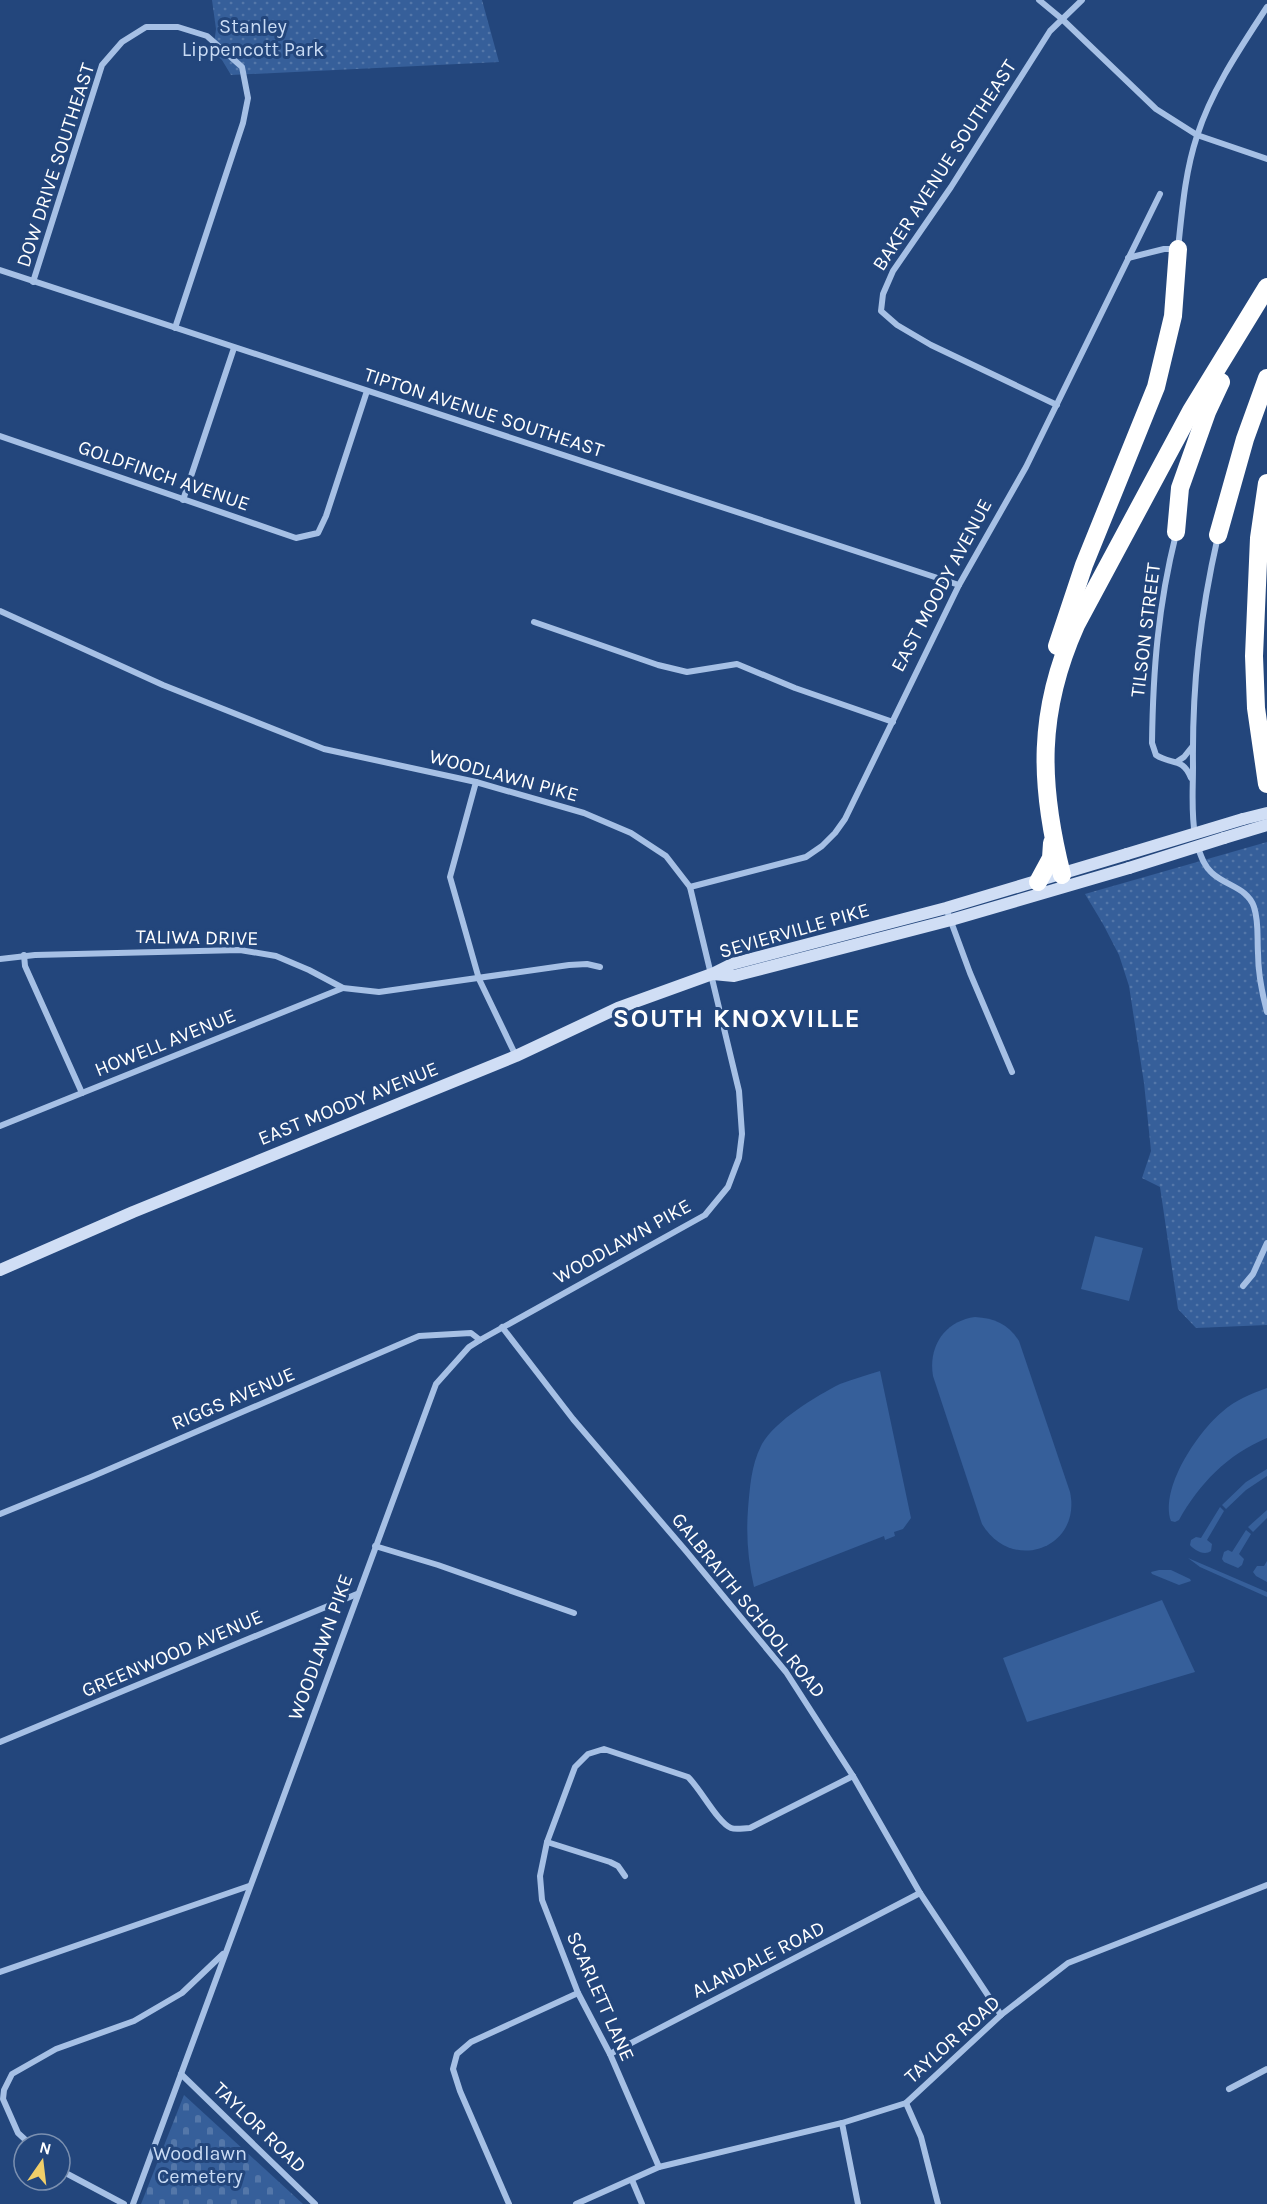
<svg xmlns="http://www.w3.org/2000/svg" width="1267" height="2204" font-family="Karla,sans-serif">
	<defs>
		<pattern id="cemetery-stones" width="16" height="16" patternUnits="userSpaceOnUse" patternTransform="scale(1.5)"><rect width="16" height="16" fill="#365f9a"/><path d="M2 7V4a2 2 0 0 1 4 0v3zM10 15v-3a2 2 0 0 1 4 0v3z" fill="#5477a9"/></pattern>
		<pattern id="park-dots" width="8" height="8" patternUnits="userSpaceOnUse" patternTransform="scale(1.5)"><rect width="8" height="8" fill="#365f9a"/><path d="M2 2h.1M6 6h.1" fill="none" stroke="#5477a9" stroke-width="1.8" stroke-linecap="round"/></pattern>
	</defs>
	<rect width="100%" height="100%" fill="#23467c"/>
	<!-- grass -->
	<g fill="#365f9a">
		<path d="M1095,1236l48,12 -14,53 -48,-12z"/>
		<path d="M975,1317c20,1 34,8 44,24l51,151c12,56 -58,82 -88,32l-49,-148c-5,-30 12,-55 42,-59z"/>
		<path d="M880,1371l31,147 -8,11 -9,3 1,4 -10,4 -1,-4 -130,51c-6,-26 -8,-51 -6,-78 2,-22 3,-43 13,-63 12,-24 55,-50 79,-62 13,-5 27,-9 40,-13z"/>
		<path d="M1267,1388v50c-39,16 -68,46 -88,82l-4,2 -4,-1c-11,-33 26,-88 51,-109 13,-12 29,-18 45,-24z"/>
		<path d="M1267,1469v7l-21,14 -20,19 -4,-4 24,-23z"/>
		<path d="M1220,1507l4,4 -17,29 5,4 -1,7c-7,5 -17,-1 -21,-6l1,-5 5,-3 5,1z"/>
		<path d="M1267,1510v8l-14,14 -5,-5z"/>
		<path d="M1246,1530l5,4 -12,20 5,5 -2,6 -4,3 -14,-6 -2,-3 2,-7 4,-2 4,2z"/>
		<path d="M1188,1558l79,34v5l-67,-30z"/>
		<path d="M1267,1561v21l-11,-6 -3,-4 4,-6h7z"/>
		<path d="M1159,1570h12l19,9 1,2 -12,4 -27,-11 -1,-2z"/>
		<path d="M1162,1600l33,72 -168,50 -24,-64z"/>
	</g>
	<!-- cemetery -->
	<path fill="url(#cemetery-stones)" d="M184,2095l119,109h-162z"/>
	<!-- park -->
	<g fill="url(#park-dots)">
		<path d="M212,0h270l17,62 -268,13 -9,-15 -9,-8 3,-23z"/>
		<path d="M1267,842v483l-71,3 -18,-19 -18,-122 -18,-9 9,-27 -7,-68 -15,-97 -10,-31 -16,-31 -18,-30z"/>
	</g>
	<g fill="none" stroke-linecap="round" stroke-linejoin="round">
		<!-- street -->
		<g stroke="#a6c0e5" stroke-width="6">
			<path d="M1039,0l23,19 94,90 41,26 70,24"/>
			<path d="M1128,258l36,-9h14c4,-38 7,-77 19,-113 15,-47 44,-89 70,-129"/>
			<path d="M0,270l959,315"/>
			<path d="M33,282l69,-217 20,-23 24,-15h32l29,9 35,31 6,31 -5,25 -68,205"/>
			<path d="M1057,405l-126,-60 -34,-20 -16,-14 2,-17 10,-23 58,-84 99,-156 32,-31"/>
			<path d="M0,436l296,102 22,-5 8,-17 41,-125"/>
			<path d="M183,500l51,-152"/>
			<path d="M1176,534c-18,72 -23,136 -24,209l4,12c15,10 27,2 35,23"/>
			<path d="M0,611l163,74 161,64 152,33 108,31 47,20 35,23 24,31 49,204 3,43 -3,24 -11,29 -23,28 -225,125 -11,7 -33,37 -303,820"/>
			<path d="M534,622l124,43 29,7 50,-8 58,24 98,34"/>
			<path d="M1178,761l6,-4 8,-10"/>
			<path d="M476,782l-26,95 29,102 37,77"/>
			<path d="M1195,835c-4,-22 -2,-45 -2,-68 -1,-82 7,-152 25,-231"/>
			<path d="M1197,845c4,11 7,21 15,28 14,13 36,15 42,34 5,15 3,31 4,46 0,20 4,40 9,59"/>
			<path d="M690,887l116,-30 16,-11 13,-13 10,-14 114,-234 67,-118 134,-273"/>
			<path d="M946,908l24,65 42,99"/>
			<path d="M24,955l1,11 57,127"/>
			<path d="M0,959l35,-4 205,-5 36,6 33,14 34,18 36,4 190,-27 18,-1 13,3"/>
			<path d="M0,1126l343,-138"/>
			<path d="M1243,1286l10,-12 14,-31"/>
			<path d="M502,1327l71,92 113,132 100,121 67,104 67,117 81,122"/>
			<path d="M0,1514l91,-37 328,-141 52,-3 9,7"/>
			<path d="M375,1546l63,19 136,48"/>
			<path d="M0,1742l357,-148"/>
			<path d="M547,1842l63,20 8,4 7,10"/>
			<path d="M0,1972l249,-86"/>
			<path d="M610,2054l310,-161"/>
			<path d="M181,2074l134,130"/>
			<path d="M1229,2089l38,-20"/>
			<path d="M906,2103l15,34 17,67"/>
			<path d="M842,2123l16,81"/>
			<path d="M30,2144l-12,-11 -15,-34 1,-9 8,-16 44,-25 78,-28 48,-28 41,-39"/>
			<path d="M659,2167l-49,-113 -32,-61 -36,-93 -2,-24 7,-34 28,-75 13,-13 16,-5 84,28c12,11 30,46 43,51 5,2 13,0 19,0l103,-52"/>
			<path d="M60,2170l64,34"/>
			<path d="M632,2180l10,24"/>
			<path d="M509,2204l-49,-113 -7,-22 4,-15 14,-12 107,-49"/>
			<path d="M576,2204l83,-37 183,-44 64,-20 95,-88 67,-52 199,-78"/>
		</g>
		<!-- secondary -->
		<g stroke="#d0def5" stroke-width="12">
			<path d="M1243,819l24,-6"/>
			<path d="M1224,838l43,-13"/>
			<path d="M713,974l21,2 217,-56 178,-52"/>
			<path d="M0,1270l133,-58 383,-156 102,-48 94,-34 20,-10 214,-56 181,-54"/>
		</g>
		<!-- highway -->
		<g stroke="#fff" stroke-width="18">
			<path d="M1267,483l-8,55 -5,118 2,52 11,76"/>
			<path d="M1176,532l4,-44 27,-76 14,-30"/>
			<path d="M1218,535l27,-96 22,-61"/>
			<path d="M1057,646l27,-81 72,-178 17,-71 5,-67"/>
			<path d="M1062,875c-23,-91 -25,-163 14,-250l115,-214 76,-124"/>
			<path d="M1038,882l13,-24 1,-15"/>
		</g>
		<!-- secondary-bridge -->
		<g stroke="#d0def5" stroke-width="12">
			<path d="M1127,854l116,-35"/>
			<path d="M1129,868l95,-30"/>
		</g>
	</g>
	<g text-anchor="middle" stroke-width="6" stroke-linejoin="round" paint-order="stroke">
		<!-- park labels -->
		<g font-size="20" fill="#c9dbf4" stroke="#23467c">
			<text x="253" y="33">Stanley<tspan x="253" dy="23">Lippencott Park</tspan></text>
			<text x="200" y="2160">Woodlawn<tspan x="200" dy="23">Cemetery</tspan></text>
		</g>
		<!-- street labels -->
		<g font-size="20" fill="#fff" stroke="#23467c">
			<text transform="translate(55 165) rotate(-72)" y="7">DOW DRIVE SOUTHEAST</text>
			<text transform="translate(944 165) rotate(-57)" y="7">BAKER AVENUE SOUTHEAST</text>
			<text transform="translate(484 412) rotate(18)" y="7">TIPTON AVENUE SOUTHEAST</text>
			<text transform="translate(164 475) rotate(19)" y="7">GOLDFINCH AVENUE</text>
			<text transform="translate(941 585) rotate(-62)" y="7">EAST MOODY AVENUE</text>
			<text transform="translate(1145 630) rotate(-83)" y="7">TILSON STREET</text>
			<text transform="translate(504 775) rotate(15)" y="7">WOODLAWN PIKE</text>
			<text transform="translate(794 930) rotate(-16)" y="7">SEVIERVILLE PIKE</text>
			<text transform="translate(197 937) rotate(1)" y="7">TALIWA DRIVE</text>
			<text transform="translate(165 1042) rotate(-22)" y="7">HOWELL AVENUE</text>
			<text transform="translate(348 1103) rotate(-22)" y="7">EAST MOODY AVENUE</text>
			<text transform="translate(622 1241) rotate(-29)" y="7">WOODLAWN PIKE</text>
			<text transform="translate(233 1398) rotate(-23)" y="7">RIGGS AVENUE</text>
			<text transform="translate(749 1605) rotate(51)" y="7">GALBRAITH SCHOOL ROAD</text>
			<text transform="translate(320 1647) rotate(-70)" y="7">WOODLAWN PIKE</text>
			<text transform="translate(172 1653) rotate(-23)" y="7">GREENWOOD AVENUE</text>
			<text transform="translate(758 1959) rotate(-27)" y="7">ALANDALE ROAD</text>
			<text transform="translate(601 1996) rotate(66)" y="7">SCARLETT LANE</text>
			<text transform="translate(952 2039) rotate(-42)" y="7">TAYLOR ROAD</text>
			<text transform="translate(260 2127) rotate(44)" y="7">TAYLOR ROAD</text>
		</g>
		<!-- district labels -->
		<g font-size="26" font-weight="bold" letter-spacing="1.5" fill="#fff" stroke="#23467c">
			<text x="737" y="1027">SOUTH KNOXVILLE</text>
		</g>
	</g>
	<!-- north arrow -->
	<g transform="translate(42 2162) rotate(14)"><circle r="28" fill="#23467c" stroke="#7b90b0" stroke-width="1.5"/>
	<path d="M0-4.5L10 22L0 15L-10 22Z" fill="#f1cf69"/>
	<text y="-9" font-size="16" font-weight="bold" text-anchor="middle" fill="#ffffff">N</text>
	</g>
</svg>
